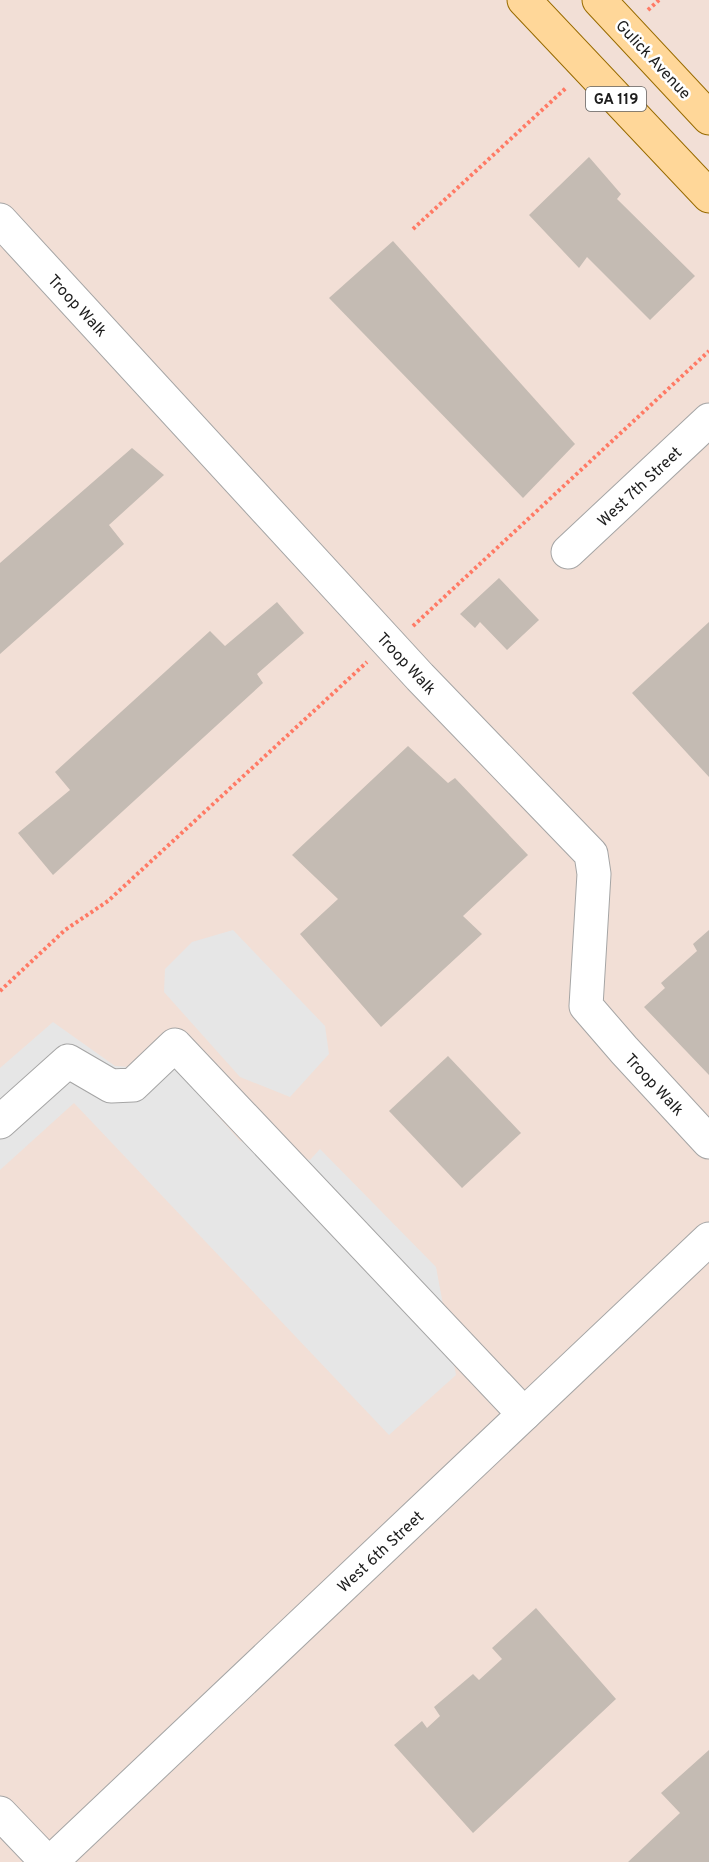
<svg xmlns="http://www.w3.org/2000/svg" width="709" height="1862" font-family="Overpass,sans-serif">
	<rect width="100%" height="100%" fill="#efece3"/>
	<!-- military -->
	<rect fill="#f2dfd6" x="0" y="0" width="709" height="1862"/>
	<!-- parking -->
	<g fill="#e6e6e6">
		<path d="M233,930l92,96 4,28 -39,43 -50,-20 -76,-85 1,-23 27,-27z"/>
		<path d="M53,1022l62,44 62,4 63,71 70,19 10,-11 116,118 20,108 -67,60 -315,-332 -74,67v-102z"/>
	</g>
	<!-- building -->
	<g fill="#c4bbb3">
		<path d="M589,157l32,37 -4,5 78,77 -45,44 -63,-63 -8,11 -50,-53z"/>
		<path d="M393,241l182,203 -52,54 -194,-200z"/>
		<path d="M132,448l32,27 -55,50 15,19 -124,110v-91z"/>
		<path d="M499,578l40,42 -32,30 -27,-28 -5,6 -15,-14z"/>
		<path d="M277,602l27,31 -47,41 6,9 -210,192 -35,-42 52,-43 -15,-18 155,-141 15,15z"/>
		<path d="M709,622v155l-77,-84z"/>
		<path d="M408,746l40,37 7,-5 73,77 -65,61 19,18 -101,93 -81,-93 38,-35 -46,-44z"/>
		<path d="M709,930v145l-65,-68 21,-19 -4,-5 36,-32 -4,-7z"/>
		<path d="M448,1056l73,77 -59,55 -73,-77z"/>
		<path d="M536,1608l80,91 -143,134 -79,-88 28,-24 5,7 13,-12 -6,-9 39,-33 6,6 23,-21 -10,-11z"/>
		<path d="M709,1750v112h-81l52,-49 -19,-20z"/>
	</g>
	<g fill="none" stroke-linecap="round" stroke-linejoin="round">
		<defs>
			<g id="minor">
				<path d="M0,220l420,457 171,177 3,20 -8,132 38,44 85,92"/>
				<path d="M568,552l141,-132"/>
				<path d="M0,1122l68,-61 43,25 22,-1 42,-40 349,369"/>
				<path d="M0,1813l47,49"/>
				<path d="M51,1862l658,-623"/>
			</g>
			<g id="major">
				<path d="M524,0l185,196"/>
				<path d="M599,0l110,118"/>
			</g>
		</defs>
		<!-- minor casing -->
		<use href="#minor" stroke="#a5a5a5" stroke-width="35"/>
		<!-- major casing -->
		<use href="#major" stroke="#986b00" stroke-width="35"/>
		<!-- path -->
		<g stroke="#ff7a65" stroke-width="4" stroke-dasharray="3 3" stroke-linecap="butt">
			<path d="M648,10l11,-10"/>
			<path d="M413,229l154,-142"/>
			<path d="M413,626l296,-275"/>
			<path d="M0,991l65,-61 43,-29 259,-239"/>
		</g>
		<!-- minor -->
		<use href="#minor" stroke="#fff" stroke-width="33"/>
		<!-- major -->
		<use href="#major" stroke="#ffd799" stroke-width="33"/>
	</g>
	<g text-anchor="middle" stroke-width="5" stroke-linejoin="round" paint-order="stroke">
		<!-- shield labels -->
		<rect fill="#fff" stroke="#626262" stroke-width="1.5" x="586" y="87" width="60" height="24" rx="4.5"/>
		<g font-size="15" font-weight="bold" fill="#1e1e1e">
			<text x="616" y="104">GA 119</text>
		</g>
		<!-- street labels -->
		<g font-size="16" fill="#1e1e1e" stroke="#fff">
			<text transform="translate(654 59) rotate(47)" y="6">Gulick Avenue</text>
			<text transform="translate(78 305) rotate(47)" y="6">Troop Walk</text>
			<text transform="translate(639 486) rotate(-43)" y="6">West 7th Street</text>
			<text transform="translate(407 663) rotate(47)" y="6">Troop Walk</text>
			<text transform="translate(655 1084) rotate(47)" y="6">Troop Walk</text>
			<text transform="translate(380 1551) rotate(-43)" y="6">West 6th Street</text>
		</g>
	</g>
</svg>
